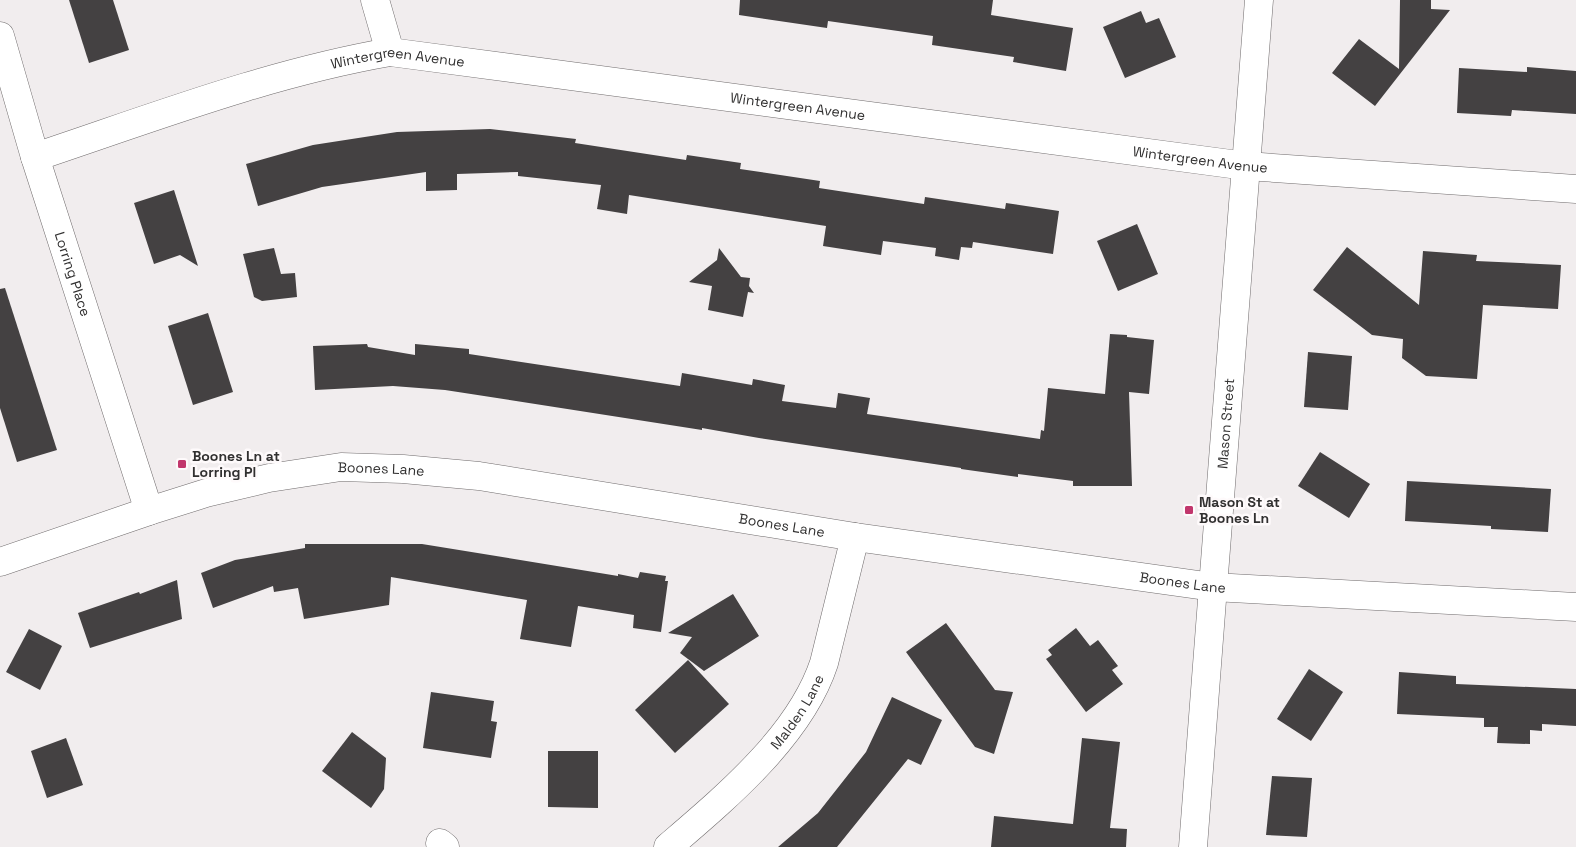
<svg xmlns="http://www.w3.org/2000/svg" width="1576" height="847" font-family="'Space Grotesk',sans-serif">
	<rect width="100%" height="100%" fill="#f1edee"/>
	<!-- building -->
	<g fill="#444142">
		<path d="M69,0h44l16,50 -40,13z"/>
		<path d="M740,0h253l-2,15 82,13 -7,43 -53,-9 1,-5 -82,-12 1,-9 -105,-15 -1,7 -88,-13z"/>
		<path d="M1400,0h31v9l19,1 -75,96 -43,-33 27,-34 40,30z"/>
		<path d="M1141,11l5,12 13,-5 17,39 -51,21 -22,-51z"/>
		<path d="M1527,67l49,4v43l-64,-4 -1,6 -54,-3 2,-45 68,4z"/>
		<path d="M490,129l86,10 -1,4 111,17 1,-5 54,8 -1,6 80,12 -1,7 105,16 1,-7 80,12 1,-6 53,8 -6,43 -80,-12 -1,6 -11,-1 -2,13 -24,-4 1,-8 -53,-7 -2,14 -58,-9 3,-20 -197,-31 -2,19 -30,-5 4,-24 -83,-9v-4l-61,2v16l-31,1v-19l-104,15 -64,19 -12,-42 67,-19 84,-13z"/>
		<path d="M174,190l24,76 -18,-11 -26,9 -20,-61z"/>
		<path d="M1137,224l21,50 -40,17 -21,-50z"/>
		<path d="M1347,247l72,58 4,-54 54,4 -1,6 85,4 -3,44 -75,-4 -6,74 -51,-3 -24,-18 1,-19 -31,-4 -59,-45z"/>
		<path d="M274,248l7,26 14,-1 2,24 -35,4 -8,-4 -11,-43z"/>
		<path d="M719,248l22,29 9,1 -1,8 5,7 -6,-1 -5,25 -35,-7 4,-24 -23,-4 28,-22z"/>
		<path d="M5,288l52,162 -40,12 -17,-54v-119z"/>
		<path d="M208,313l25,79 -40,13 -25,-79z"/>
		<path d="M1110,334l17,1v2l27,3 -5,54 -20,-2 3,94h-59v-5l-55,-7v3l-57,-8v-1l-202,-30 -57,-10v2l-257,-40 -52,-4 -78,4 -2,-44 54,-2 1,3 47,8v-11l54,5v5l211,32 2,-13 70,12 1,-6 32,6 -3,16 54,7 2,-15 32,5 -3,16 173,25 1,-9 3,1 4,-43 57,6z"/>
		<path d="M1308,352l44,4 -4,54 -44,-3z"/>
		<path d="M1320,452l50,32 -21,34 -51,-32z"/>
		<path d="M1407,481l144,8 -3,43 -57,-3v-3l-86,-5z"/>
		<path d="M305,544h117l196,32v-2l20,4 2,-6 26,4 -1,5h3l-7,51 -28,-4 1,-13 -56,-9 -7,41 -51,-8 7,-39 -136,-23 -2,28 -85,14 -6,-31 -24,4 -1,-6 -60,22 -12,-35 34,-13 70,-12z"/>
		<path d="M177,580l5,39 -92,29 -12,-35 61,-21 1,2z"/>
		<path d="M733,594l26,42 -55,35 -24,-18 12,-16 -24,-4z"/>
		<path d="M946,623l49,67 18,2 -19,62 -19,-7 -69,-95z"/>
		<path d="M1076,628l14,18 8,-6 20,26 -6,4 11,14 -37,28 -40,-53 6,-4 -4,-5z"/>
		<path d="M29,629l33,17 -22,44 -34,-18z"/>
		<path d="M688,660l41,44 -54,49 -40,-43z"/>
		<path d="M1309,669l34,23 -32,49 -34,-22z"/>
		<path d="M1399,672l57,4v8l120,5v37l-34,-2v7l-12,-1v14l-33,-1 1,-16h-14v-9l-87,-4z"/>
		<path d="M431,692l63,9 -3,20 6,1 -6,36 -68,-10z"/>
		<path d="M892,697l50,23 -21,45 -13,-6 -71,88h-59l40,-34 48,-61z"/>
		<path d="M352,732l34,26 -2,31 -13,19 -49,-37z"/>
		<path d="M66,738l17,47 -36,13 -16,-47z"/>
		<path d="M1082,738l38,4 -10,86 17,1 -1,18h-135l3,-31 79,8z"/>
		<path d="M548,751h50v57l-50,-1z"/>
		<path d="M1272,776l40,2 -5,59 -41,-2z"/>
	</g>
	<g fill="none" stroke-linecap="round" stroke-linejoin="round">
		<defs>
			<g id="minor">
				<path d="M375,0l15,52"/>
				<path id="s1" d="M0,36l35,121 114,354"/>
				<path id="s2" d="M35,157c117,-39 234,-84 355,-105l856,114 330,23"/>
				<path d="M440,843l5,4"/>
				<path id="s3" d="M668,847c57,-49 132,-111 156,-184l31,-126"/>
				<path d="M1193,847l20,-260"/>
			</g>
			<g id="tertiary">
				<path id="s4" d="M0,562l149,-51 57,-18 63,-15 72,-11 62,2 76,7 376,61 358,50 363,20"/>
				<path id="s5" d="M1213,587l46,-587"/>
			</g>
		</defs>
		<!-- minor casing -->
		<use href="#minor" stroke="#706c6d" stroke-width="29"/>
		<!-- tertiary casing -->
		<use href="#tertiary" stroke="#706c6d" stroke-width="29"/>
		<!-- minor -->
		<use href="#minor" stroke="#fff" stroke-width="28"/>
		<!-- tertiary -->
		<use href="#tertiary" stroke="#fff" stroke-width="28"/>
	</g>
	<!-- markers -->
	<g fill="#c1366c" stroke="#fefafb" stroke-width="2">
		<rect x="177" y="459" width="10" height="10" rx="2.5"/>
		<rect x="1184" y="505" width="10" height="10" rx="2.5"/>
	</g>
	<g text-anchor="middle" stroke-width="5" stroke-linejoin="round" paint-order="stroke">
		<!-- street labels -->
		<g font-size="14" fill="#313030" stroke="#fefafb">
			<text dy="5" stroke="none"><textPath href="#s2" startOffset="378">Wintergreen Avenue</textPath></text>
			<text dy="5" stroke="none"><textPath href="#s2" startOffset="782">Wintergreen Avenue</textPath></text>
			<text dy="5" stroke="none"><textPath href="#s2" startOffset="1188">Wintergreen Avenue</textPath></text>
			<text dy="5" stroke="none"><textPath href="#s1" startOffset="249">Lorring Place</textPath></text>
			<text dy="5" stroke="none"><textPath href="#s5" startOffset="164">Mason Street</textPath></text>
			<text dy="5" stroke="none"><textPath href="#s4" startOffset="395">Boones Lane</textPath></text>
			<text dy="5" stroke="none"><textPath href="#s4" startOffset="800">Boones Lane</textPath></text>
			<text dy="5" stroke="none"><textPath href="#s4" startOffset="1205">Boones Lane</textPath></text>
			<text dy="5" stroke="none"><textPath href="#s3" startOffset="188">Malden Lane</textPath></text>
		</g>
		<!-- poi labels -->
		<g font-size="14" font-weight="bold" fill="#313030" stroke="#fefafb" text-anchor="start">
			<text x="192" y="461">Boones Ln at<tspan x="192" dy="16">Lorring Pl</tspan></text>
			<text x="1199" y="507">Mason St at<tspan x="1199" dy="16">Boones Ln</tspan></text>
		</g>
	</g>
</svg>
